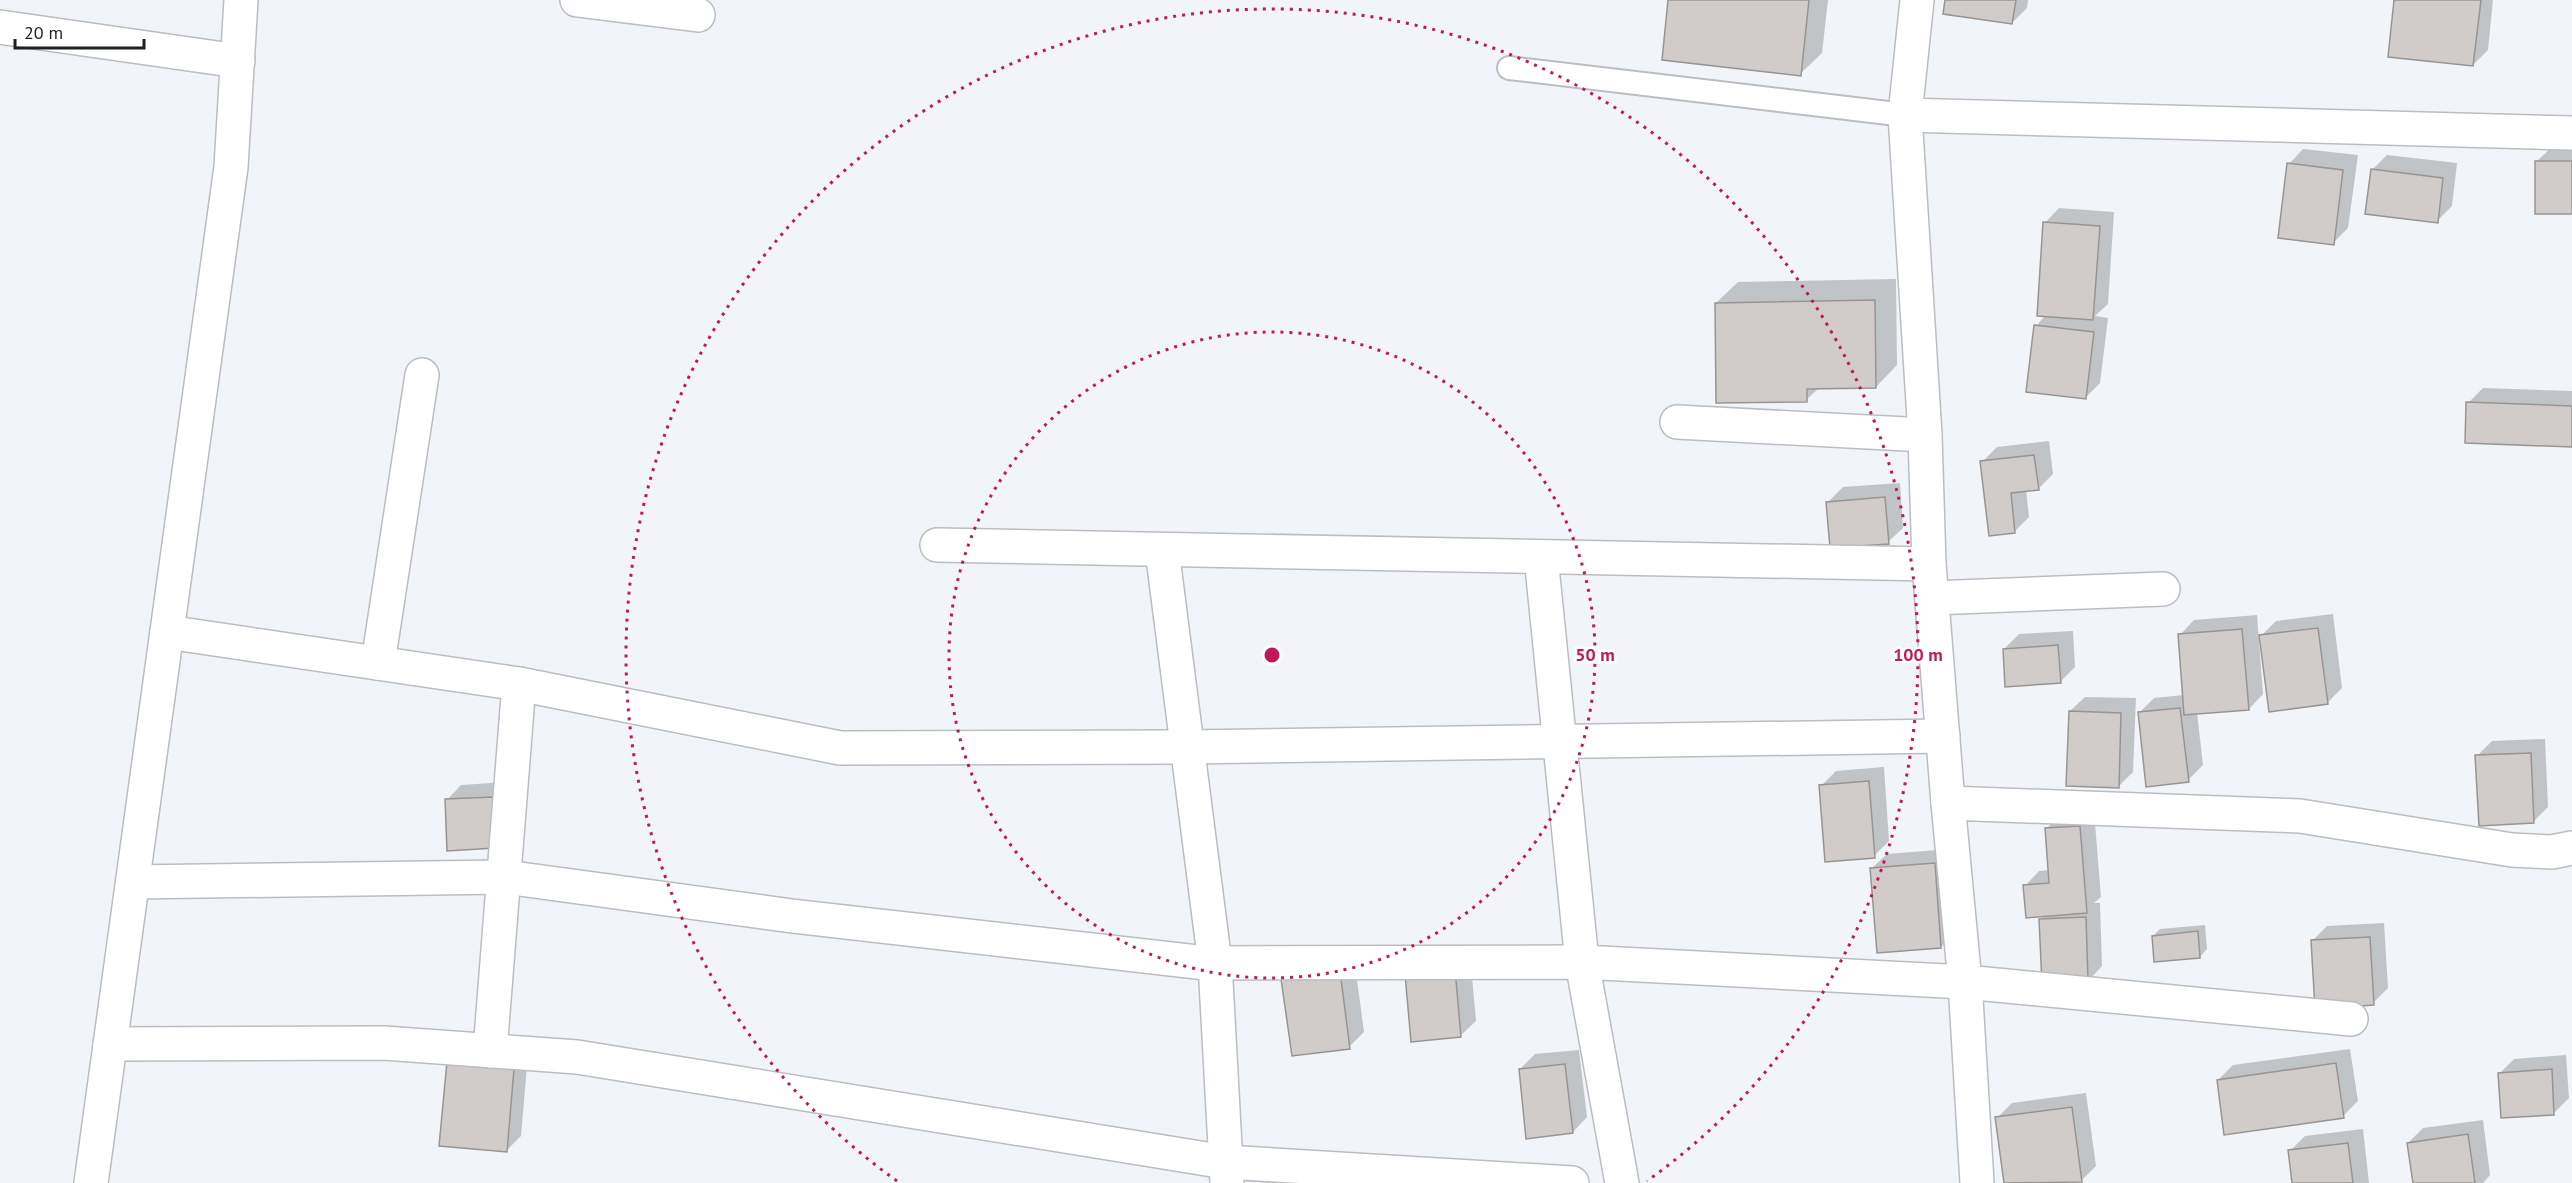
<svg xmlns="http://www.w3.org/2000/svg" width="2572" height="1183" font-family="'PT Sans',sans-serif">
	<rect width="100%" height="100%" fill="#f1f5f9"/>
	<!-- shadow -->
	<g fill="#0003">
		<path d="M1669,0h159l-6,53 -22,21z"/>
		<path d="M1947,0h81l-1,8 -15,15z"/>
		<path d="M2396,0h97l-5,50 -15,15z"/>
		<path d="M2572,146v66l-35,-51 15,-14z"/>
		<path d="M2303,149l55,6 -10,73 -15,15 -44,-79z"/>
		<path d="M2387,155l70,8 -5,43 -15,15 -65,-51z"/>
		<path d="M2059,208l55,4 -6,92 -13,12 13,2 -8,65 -15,15 -49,-72 10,-11 -1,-92z"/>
		<path d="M1896,279l1,86 -21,22 -57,1 -13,12 -90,-97 22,-21z"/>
		<path d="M2483,388l89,3v54l-104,-42z"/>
		<path d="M2049,441l4,33 -15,15 -12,1 3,27 -15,15 -32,-70 15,-15z"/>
		<path d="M1900,483l3,45 -15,14 -60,-40 15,-15z"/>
		<path d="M2333,614l9,74 -15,15 -66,-65h-2l17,-17z"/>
		<path d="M2257,615l6,79 -14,15 -52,4 6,52 -15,15 -49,-67 15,-15 30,-3 -4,-60 14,-15z"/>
		<path d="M2073,631l2,36 -15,15 -56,-33 15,-15z"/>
		<path d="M2085,697l51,1 -3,74 -15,15 -48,-76z"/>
		<path d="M2545,739l3,68 -15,15 -56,-66 15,-15z"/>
		<path d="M1884,767l5,74 -15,15 -53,-70 15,-15z"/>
		<path d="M507,782l2,50 -62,-32 14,-15z"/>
		<path d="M2094,811l7,86 -7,6h6l2,63 -14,15 -47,-61 5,-6 -21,-28 14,-15 11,-1 -4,-41 15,-15z"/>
		<path d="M1950,849l6,83 -15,15 -69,-79 15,-14z"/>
		<path d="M2384,923l4,65 -15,15 -61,-62 15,-15z"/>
		<path d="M2205,925l2,24 -7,8 -47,-21 7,-7z"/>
		<path d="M1470,955l6,66 -15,14 -49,5z"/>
		<path d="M1354,957l10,75 -15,15 -51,-82z"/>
		<path d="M529,1043l-8,93 -14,14 -66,-6z"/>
		<path d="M2350,1049l8,52 -15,15 -125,-36 15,-15z"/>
		<path d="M1579,1050l8,67 -14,15 -53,-63 15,-15z"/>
		<path d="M2566,1055l3,43 -15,15 -55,-39 15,-15z"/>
		<path d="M2086,1093l10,73 -15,15 -75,2 -9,-65 15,-15z"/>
		<path d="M2483,1120l7,55 -7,8h-69l-6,-40 15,-15z"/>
		<path d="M2363,1129l6,54h-76l-3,-32 15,-15z"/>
	</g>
	<!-- building -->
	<g fill="#d1cbc9" stroke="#999492" stroke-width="1.5">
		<path d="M1668,0h141l-8,76 -139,-16z"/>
		<path d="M1945,0h71l-4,24 -69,-10z"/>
		<path d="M2394,0h87l-8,66 -85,-9z"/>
		<rect x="2535" y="161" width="37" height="53"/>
		<path d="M2287,163l56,7 -9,75 -56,-7z"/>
		<path d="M2371,169l72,9 -5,45 -73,-9z"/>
		<path d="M2043,222l57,4 -7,94 -56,-4z"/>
		<path d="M1875,300l1,88 -69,1v13l-91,1 -1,-100z"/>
		<path d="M2034,325l60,7 -8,67 -60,-7z"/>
		<path d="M2466,402l106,4v41l-107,-4z"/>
		<path d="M2034,455l5,35 -28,3 4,40 -26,3 -9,-75z"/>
		<path d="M1885,497l4,47 -59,4 -4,-46z"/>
		<path d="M2318,628l10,76 -59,8 -10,-77z"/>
		<path d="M2242,629l7,81 -65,5 -6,-81z"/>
		<path d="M2058,645l3,38 -56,4 -2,-38z"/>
		<path d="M2180,708l9,74 -43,5 -8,-75z"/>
		<path d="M2069,711l52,2 -2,75 -53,-2z"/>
		<path d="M2531,753l3,70 -55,3 -4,-71z"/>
		<path d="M1869,781l6,77 -50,4 -6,-77z"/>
		<path d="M493,797l2,51 -48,3 -2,-52z"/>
		<path d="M2080,826l7,87 -61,5 -3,-33 26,-2 -4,-55z"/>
		<path d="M1935,863l6,85 -64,5 -7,-85z"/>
		<path d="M2086,917l2,65 -46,2 -3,-65z"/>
		<path d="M2198,931l2,27 -46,4 -2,-26z"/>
		<path d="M2370,937l4,68 -59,4 -4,-69z"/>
		<path d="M1455,969l6,68 -50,5 -6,-68z"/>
		<path d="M1340,971l10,78 -58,7 -11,-77z"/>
		<path d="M448,1051l67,6 -8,95 -68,-6z"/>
		<path d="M2336,1063l8,55 -120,17 -7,-55z"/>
		<path d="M1565,1064l8,69 -47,6 -7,-70z"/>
		<path d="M2552,1069l2,46 -53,3 -3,-45z"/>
		<path d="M2072,1107l10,75 -78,1 -9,-66z"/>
		<path d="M2468,1134l7,49h-62l-6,-40z"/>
		<path d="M2348,1143l5,40h-61l-4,-33z"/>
	</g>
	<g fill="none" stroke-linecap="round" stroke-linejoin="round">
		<defs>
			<path id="lane" d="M1509,68l396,47"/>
			<g id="street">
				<path d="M577,0l121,15"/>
				<path d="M1917,0l-12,115 20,320 4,129 19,239"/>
				<path d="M0,27l238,34"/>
				<path d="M1905,115l667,18"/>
				<path d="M1677,422l248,13"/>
				<path d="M937,545l992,19"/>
				<path d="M1162,550l53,413 12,220"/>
				<path d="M1541,557l41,405 40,221"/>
				<path d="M1932,598l231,-9"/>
				<path d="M167,632l352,52 321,64 347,-1 756,-11"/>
				<path d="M378,663l44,-288"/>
				<path d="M133,882l372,-5 287,39 414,47 376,-1 383,20 386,37"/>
				<path d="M110,1044l274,-1 193,14 648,105 347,21"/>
				<path d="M490,1051l29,-367"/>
				<path d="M91,1183l140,-1016 10,-167"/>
				<path d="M1977,1183l-12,-201 -17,-179 352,13 212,34 40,2 20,-4"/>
			</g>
		</defs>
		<!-- lane casing -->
		<use href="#lane" stroke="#babec2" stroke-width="26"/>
		<!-- street casing -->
		<use href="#street" stroke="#babec2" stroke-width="36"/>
		<!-- lane -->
		<use href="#lane" stroke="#fff" stroke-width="22"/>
		<!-- street -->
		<use href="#street" stroke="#fff" stroke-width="33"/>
	</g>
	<!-- distance rings -->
	<g fill="none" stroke="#c2185b" stroke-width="3" stroke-dasharray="3 6">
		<circle cx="1272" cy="655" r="323"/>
		<path d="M897 1181A646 646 0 1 1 1647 1181"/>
	</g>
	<circle cx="1272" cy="655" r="9" fill="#c2185b" stroke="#fff" stroke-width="3"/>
	<g font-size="18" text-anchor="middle" font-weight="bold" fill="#c2185b" stroke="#fff" stroke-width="5" stroke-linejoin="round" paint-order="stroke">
		<text x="1595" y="661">50 m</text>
		<text x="1918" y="661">100 m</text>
	</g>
	<!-- scale -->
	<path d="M15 39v9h129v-9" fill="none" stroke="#1e1f20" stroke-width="3"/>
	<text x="24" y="39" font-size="18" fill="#1e1f20" stroke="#ffffff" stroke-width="4.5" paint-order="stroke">20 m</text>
</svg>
